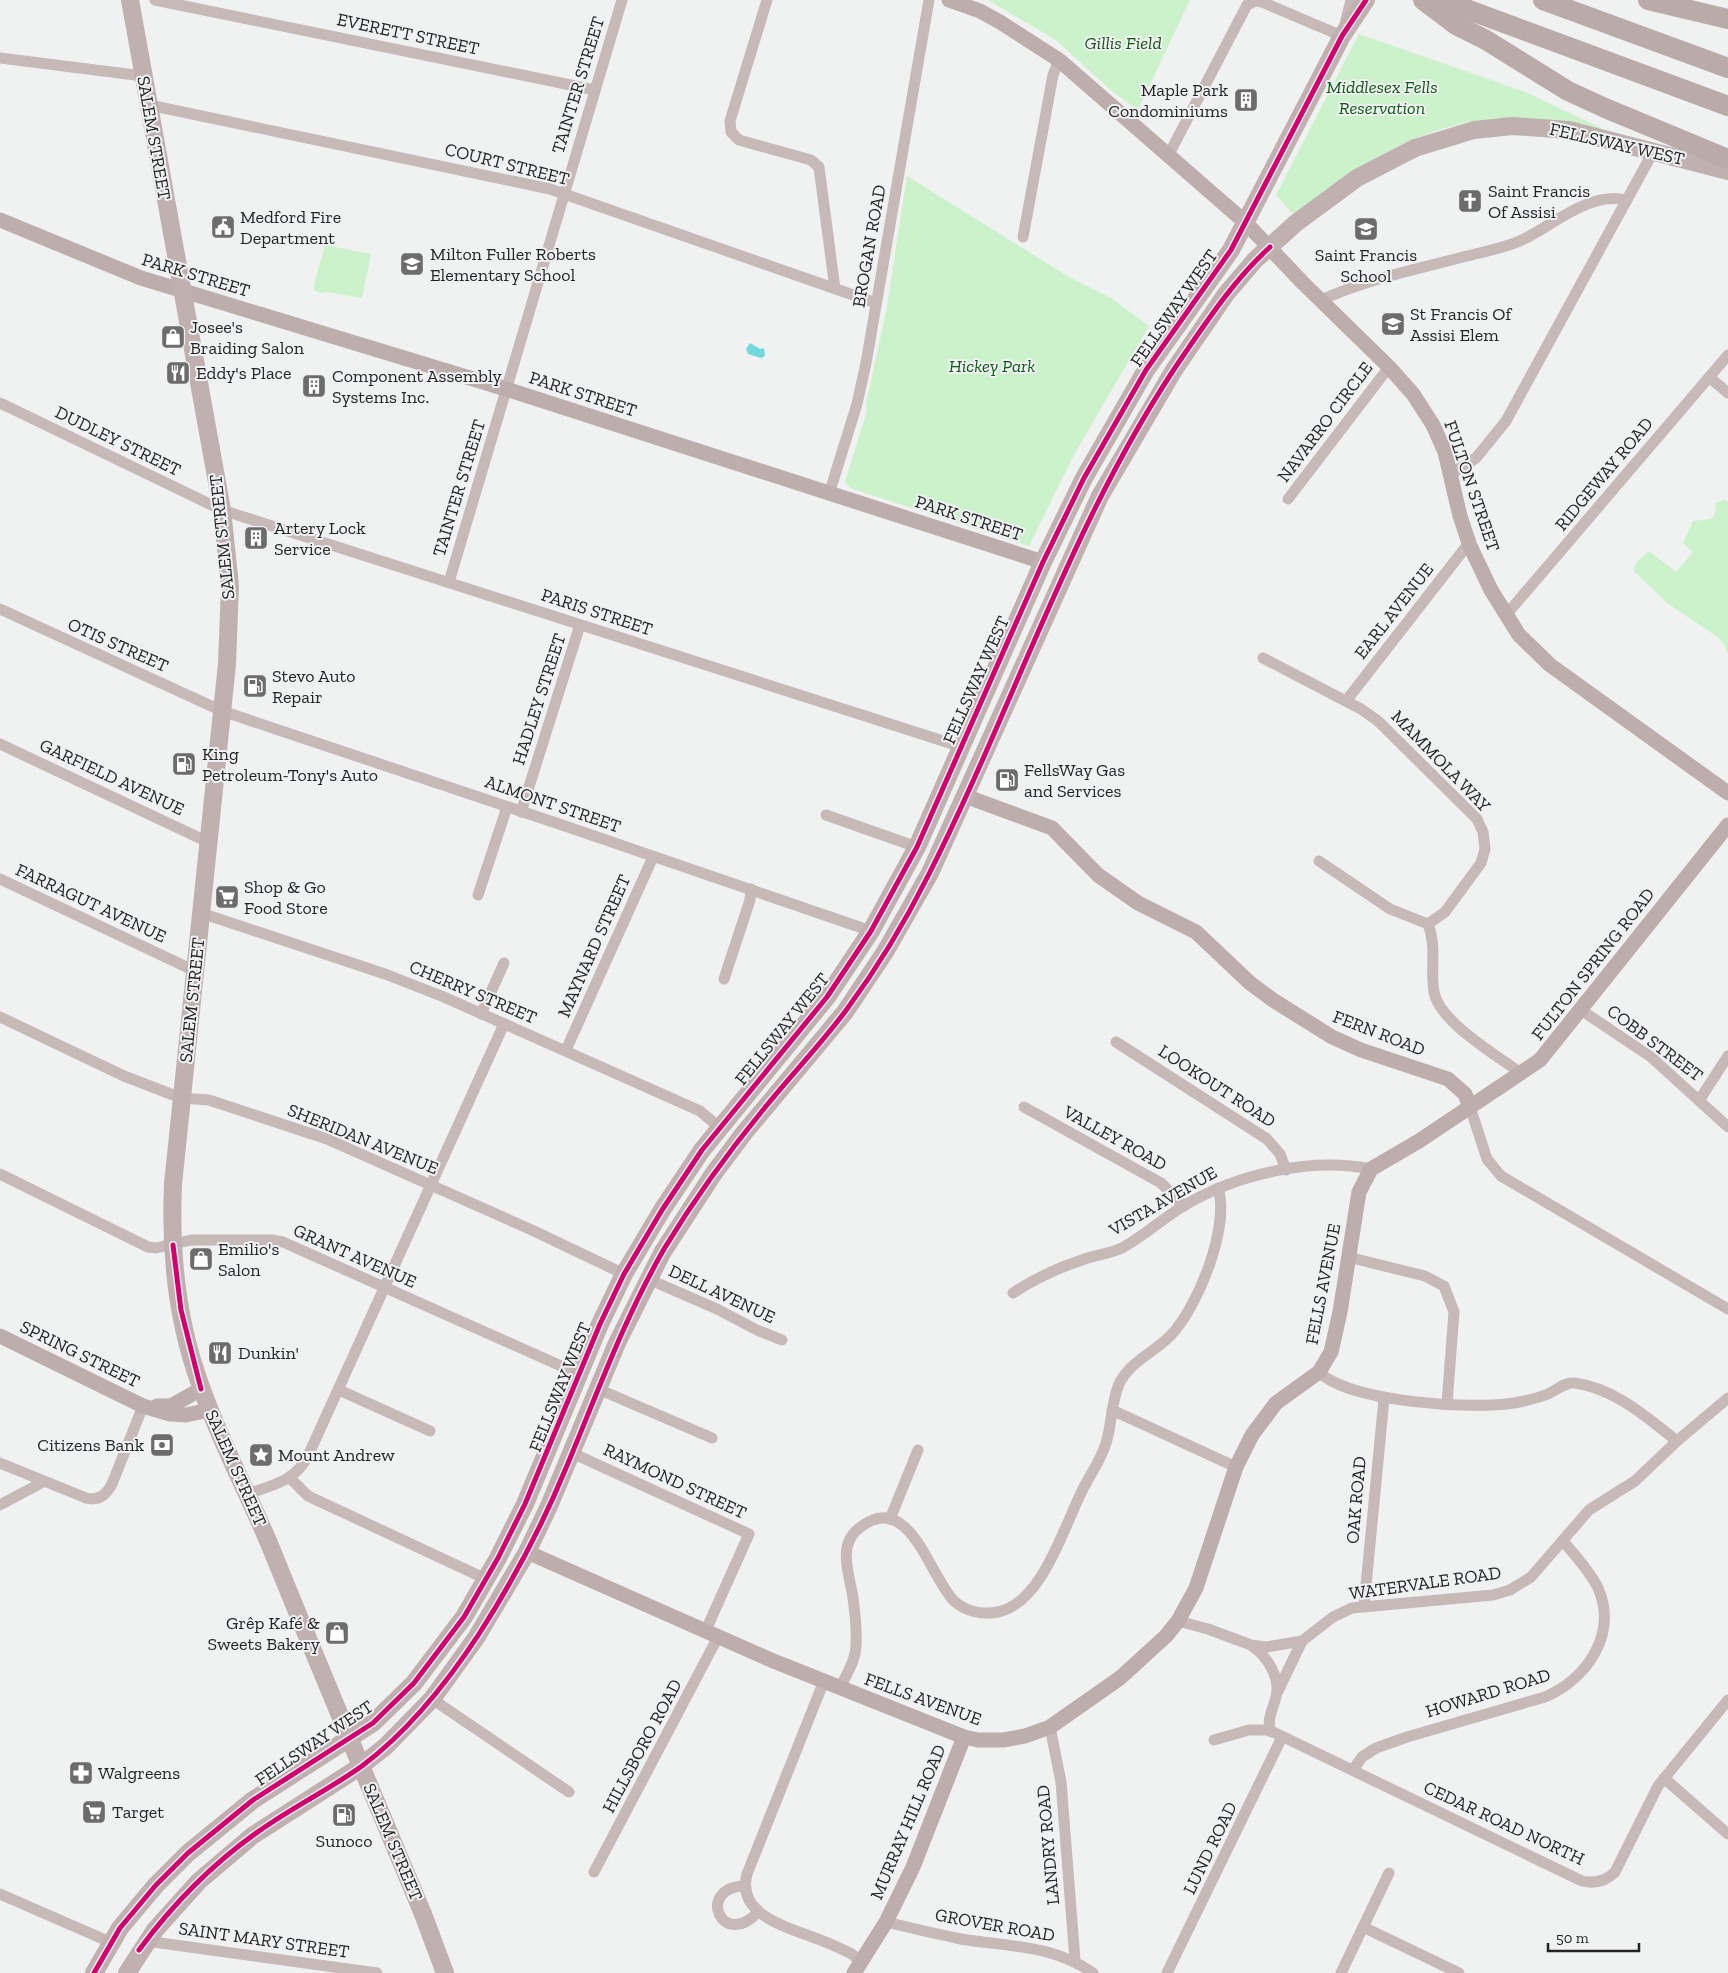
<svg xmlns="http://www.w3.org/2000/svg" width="1728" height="1973" font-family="'Zilla Slab',serif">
	<rect width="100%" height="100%" fill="#f0f1f1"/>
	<!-- green -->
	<g fill="#cbf2ca">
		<path d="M988,0h202l-52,110 -25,-18 -57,-52z"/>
		<path d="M1359,34l164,57 89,42c-30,-4 -73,-15 -103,-15 -82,1 -153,48 -215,97l-18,-20z"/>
		<path d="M907,176l162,101 42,21 38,28 -74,127 -46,93 -179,-58 -5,-6 22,-71 -1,-7 21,-97z"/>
		<path d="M325,245l46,9 -9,44 -36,-6 -6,1 -6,-3c-1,-6 9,-36 11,-45z"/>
		<path d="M1723,500l5,1v153l-4,-10 -6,-7 -51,-34 -34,-33 4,-8 12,-11 27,21 17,-20 -10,-9 10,-22 19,-2 4,-8 -1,-8z"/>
	</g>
	<!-- water -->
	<path fill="#71d9db" d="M750,343l10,6 4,-1 1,8 -4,2 -13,-4 -2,-5z"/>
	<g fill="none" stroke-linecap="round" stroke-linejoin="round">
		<!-- street -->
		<g stroke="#c6b9b8" stroke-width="11">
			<path d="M155,0l440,90"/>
			<path d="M767,0l-37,121 1,11 8,8 72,20 8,7 16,122"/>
			<path d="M0,58l143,18"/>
			<path d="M149,105l401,84 326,114"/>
			<path d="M1168,156l79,-151 8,-4 7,1 80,34 9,-36"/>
			<path d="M1023,237l30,-162 6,-15"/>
			<path d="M1321,300c46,-21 97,-31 146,-44 19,-5 38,-8 55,-16 32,-15 67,-49 105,-40"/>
			<path d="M1709,377l19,16"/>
			<path d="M0,403l222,107 740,237"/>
			<path d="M1451,474l25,-16 30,-37 147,-269"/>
			<path d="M829,494l28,-90 9,-41 63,-363"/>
			<path d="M1288,499l101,-132"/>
			<path d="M449,582l173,-582"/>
			<path d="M0,609l222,102 343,115 306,105"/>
			<path d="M1506,615l222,-260"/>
			<path d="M1263,658l98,51 17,12 99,98 6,13 2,17 -4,14 -36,49 -17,12 -38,-15 -71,-48"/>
			<path d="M1346,701l123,-158"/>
			<path d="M0,744l208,98"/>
			<path d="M521,812l59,-187"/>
			<path d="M826,815l91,32"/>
			<path d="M0,879l195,92"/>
			<path d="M478,895l29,-88"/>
			<path d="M201,913l184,61 59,23 256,114 20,17"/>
			<path d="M1428,924c9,22 2,45 6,68 5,30 64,64 88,82"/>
			<path d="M724,979l26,-79 1,-11"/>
			<path d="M1581,1010l70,47 77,70"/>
			<path d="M481,1014l23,-51"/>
			<path d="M0,1017l124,59 57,22 28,2 118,39 207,92 90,43"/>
			<path d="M1116,1042l151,97 13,15 6,16"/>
			<path d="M566,1050l87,-193"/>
			<path d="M1700,1099l28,-43"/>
			<path d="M1024,1107l137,76 23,23"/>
			<path d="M1470,1107l17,52 14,17 227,133"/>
			<path d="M0,1174l148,73 8,1 35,-8h81l11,2 296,132"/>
			<path d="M1348,1257l77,19 19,10 10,26 -7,91"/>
			<path d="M648,1279l69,30 40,21 25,10"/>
			<path d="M1013,1293c21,-14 45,-25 69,-33 13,-5 27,-6 40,-12 22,-12 41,-30 63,-43 52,-31 126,-48 186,-36"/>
			<path d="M1319,1372c30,30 153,38 195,31 11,-2 24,-5 34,-9 9,-4 16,-12 27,-11 41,6 71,34 102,58"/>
			<path d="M598,1389l114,49"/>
			<path d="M339,1390l91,41"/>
			<path d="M1112,1410l124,57"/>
			<path d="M572,1453l177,81 -43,96"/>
			<path d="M0,1463l86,35c13,3 20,-3 26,-14l31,-78"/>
			<path d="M290,1478l18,18 178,83"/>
			<path d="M248,1494c24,-9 45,-12 59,-36l197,-434"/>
			<path d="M0,1505l43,-23"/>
			<path d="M890,1519l28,-69"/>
			<path d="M1364,1606l20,-207"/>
			<path d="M1178,1621l30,8 43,16 15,2 36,-6 31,-24 19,-9 141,-13 17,-5 21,-13 58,-67 46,-29 42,-40 51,-43"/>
			<path d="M1252,1646c15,10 29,32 24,51 -3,12 -10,23 -5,35"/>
			<path d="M824,1681l-77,193c-11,41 40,53 68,64 12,4 24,10 35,15l11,8"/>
			<path d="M840,1688c6,-13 16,-28 16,-43 1,-16 -1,-32 -3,-47 -3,-22 -16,-52 5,-69 51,-42 71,47 96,72 12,11 29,14 44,11 45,-9 67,-89 85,-123 8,-16 18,-29 23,-46 6,-19 5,-40 13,-59 11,-23 35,-31 52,-49 27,-28 59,-108 47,-147"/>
			<path d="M1278,1691l24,-50"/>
			<path d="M432,1699l137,93"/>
			<path d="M1050,1727l11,55 14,178"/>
			<path d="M1214,1740l35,-10h20l313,151c13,3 24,0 33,-9l43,-86 70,-86"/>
			<path d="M1353,1770l9,-13 14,-9 31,-11 138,-40c42,-18 73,-63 53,-109 -8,-17 -22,-31 -34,-46"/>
			<path d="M1664,1778l64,56"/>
			<path d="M594,1872l125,-237"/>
			<path d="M745,1886c-50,1 -23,65 13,26"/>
			<path d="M0,1894l110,48"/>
			<path d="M886,1922c25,6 50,12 75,17 47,8 91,5 132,34"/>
			<path d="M1363,1927l96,46"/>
			<path d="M146,1941l231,32"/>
			<path d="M1167,1973l115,-236"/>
			<path d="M1341,1973l48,-100"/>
		</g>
		<!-- secondary -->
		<g stroke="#bdaead" stroke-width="15">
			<path d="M949,0l31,11 20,11 59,38 187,163 57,60 86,84 24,27 20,31 12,27 15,64 10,30 21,44 28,45 31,30 178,128"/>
			<path d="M0,220l141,58 365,111 537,173"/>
			<path d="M965,796l87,32 46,47 40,28 58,29 54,51 23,17 59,37 29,13 87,29 17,15 5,13"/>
			<path d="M0,1336l143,70 27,8 16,1 23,-5"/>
			<path d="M157,1406h14l30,-17"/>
			<path d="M527,1552l244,108 193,77 14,3h25l22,-4 25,-9 70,-49 46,-42 12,-15 18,-33 40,-121 16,-32 24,-32 43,-31 12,-20 9,-40 19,-120 12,-23 48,-28 121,-81 188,-235"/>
			<path d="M854,1973l32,-51 27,-55 51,-130"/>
		</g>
		<!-- primary -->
		<g stroke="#c0b0b0" stroke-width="18">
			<path d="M130,0l92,510 8,76 -3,78 -54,520c-3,67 4,137 27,200 20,58 50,112 73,169 49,121 100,241 150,361l22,59"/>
			<path d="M94,1973l26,-45 36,-43 32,-32 65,-53 120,-77 41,-40 50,-66 34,-59 27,-54 75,-180 24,-50 38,-64 40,-60 125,-153 44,-66 46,-84 126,-285 41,-84 62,-108 85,-120 111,-214 24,-36"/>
			<path d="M127,1973l28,-43 44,-49 53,-45 109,-70 25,-20 46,-47 44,-61 51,-86 22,-46 68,-163 45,-90 52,-80 30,-40 101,-121 40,-60 45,-79 170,-377 74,-126 52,-76 29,-34 41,-37 61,-45 58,-30 59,-18 38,-4 57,4 159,41"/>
		</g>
		<!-- highway -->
		<g stroke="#baaaaa" stroke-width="20">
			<path d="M1423,0l33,25 30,15 82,51 37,17 123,51"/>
			<path d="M1442,0l286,106"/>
			<path d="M1543,0l185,68"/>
			<path d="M1648,0l80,19"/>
		</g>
		<defs>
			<g id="cycleway">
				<path d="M173,1245l8,65 20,79"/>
				<path d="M139,1950c37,-50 82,-95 135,-129 29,-19 60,-35 88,-55 48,-36 85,-83 117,-132 34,-53 63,-108 87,-166 31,-74 58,-149 98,-219 31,-51 65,-98 103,-144 26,-32 55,-62 80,-96 31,-42 58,-87 81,-133 88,-174 146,-362 257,-523 26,-38 51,-75 85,-106"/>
				<path d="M94,1973l26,-45 36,-43 32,-32 65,-53 120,-77 41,-40 50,-66 34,-59 27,-54 75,-180 24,-50 38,-64 40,-60 125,-153 44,-66 46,-84 126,-285 41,-84 62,-108 85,-120 111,-214 24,-36"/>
			</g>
		</defs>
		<!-- cycleway casing -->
		<use href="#cycleway" stroke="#eff1f2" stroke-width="8"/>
		<!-- cycleway -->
		<use href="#cycleway" stroke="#d6006c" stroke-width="5"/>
	</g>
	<!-- icons -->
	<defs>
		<symbol id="building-square" viewBox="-11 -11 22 22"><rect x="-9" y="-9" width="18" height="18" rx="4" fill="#6c6c6d" stroke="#eff1f2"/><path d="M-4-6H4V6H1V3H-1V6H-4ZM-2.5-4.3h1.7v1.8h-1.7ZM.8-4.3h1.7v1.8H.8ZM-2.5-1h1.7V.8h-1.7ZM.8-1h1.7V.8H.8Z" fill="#fff"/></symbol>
		<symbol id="church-square" viewBox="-11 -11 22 22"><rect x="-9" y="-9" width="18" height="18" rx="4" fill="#6c6c6d" stroke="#eff1f2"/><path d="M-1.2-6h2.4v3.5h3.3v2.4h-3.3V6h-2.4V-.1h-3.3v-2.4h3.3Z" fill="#fff"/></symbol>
		<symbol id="civic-square" viewBox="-11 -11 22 22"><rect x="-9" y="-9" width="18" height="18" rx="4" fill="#6c6c6d" stroke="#eff1f2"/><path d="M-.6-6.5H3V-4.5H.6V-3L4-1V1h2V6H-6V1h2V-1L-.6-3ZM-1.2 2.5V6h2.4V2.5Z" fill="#fff"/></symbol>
		<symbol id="school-square" viewBox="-11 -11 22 22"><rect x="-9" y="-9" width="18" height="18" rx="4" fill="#6c6c6d" stroke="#eff1f2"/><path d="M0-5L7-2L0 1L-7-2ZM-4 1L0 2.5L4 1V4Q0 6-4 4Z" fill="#fff"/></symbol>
		<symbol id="shop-square" viewBox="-11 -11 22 22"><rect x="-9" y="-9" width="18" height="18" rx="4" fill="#6c6c6d" stroke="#eff1f2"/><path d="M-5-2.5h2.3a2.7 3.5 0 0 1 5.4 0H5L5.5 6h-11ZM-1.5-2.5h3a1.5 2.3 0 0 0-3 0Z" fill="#fff"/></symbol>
		<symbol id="restaurant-square" viewBox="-11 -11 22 22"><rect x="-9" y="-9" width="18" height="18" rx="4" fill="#6c6c6d" stroke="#eff1f2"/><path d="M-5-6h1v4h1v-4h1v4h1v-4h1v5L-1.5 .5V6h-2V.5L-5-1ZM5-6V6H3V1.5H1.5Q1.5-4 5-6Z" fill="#fff"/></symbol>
		<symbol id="fuel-square" viewBox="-11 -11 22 22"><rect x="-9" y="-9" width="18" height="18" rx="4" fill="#6c6c6d" stroke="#eff1f2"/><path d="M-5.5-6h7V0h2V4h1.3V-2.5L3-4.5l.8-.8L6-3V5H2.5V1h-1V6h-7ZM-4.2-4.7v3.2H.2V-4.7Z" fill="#fff"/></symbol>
		<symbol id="supermarket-square" viewBox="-11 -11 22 22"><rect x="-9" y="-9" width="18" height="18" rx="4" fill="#6c6c6d" stroke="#eff1f2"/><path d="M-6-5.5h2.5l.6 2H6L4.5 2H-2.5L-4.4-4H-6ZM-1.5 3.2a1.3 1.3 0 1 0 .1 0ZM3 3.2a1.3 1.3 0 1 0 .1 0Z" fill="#fff"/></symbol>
		<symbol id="bank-square" viewBox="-11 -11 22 22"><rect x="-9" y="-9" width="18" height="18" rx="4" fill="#6c6c6d" stroke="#eff1f2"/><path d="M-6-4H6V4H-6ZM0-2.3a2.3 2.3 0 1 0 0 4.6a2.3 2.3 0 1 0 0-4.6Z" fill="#fff"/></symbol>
		<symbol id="sight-square" viewBox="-11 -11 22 22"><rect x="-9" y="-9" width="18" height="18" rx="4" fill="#6c6c6d" stroke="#eff1f2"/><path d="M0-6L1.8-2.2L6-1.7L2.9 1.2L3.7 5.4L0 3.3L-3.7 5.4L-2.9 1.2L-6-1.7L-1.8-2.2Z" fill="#fff"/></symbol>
		<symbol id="pharmacy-square" viewBox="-11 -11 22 22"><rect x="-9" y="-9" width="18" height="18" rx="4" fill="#6c6c6d" stroke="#eff1f2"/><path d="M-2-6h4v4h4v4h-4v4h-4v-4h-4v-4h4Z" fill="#fff"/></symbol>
	</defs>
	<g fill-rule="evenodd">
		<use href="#building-square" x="1232" y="86" width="28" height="28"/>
		<use href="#church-square" x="1456" y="187" width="28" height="28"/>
		<use href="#civic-square" x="209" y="213" width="28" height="28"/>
		<use href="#school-square" x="1352" y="215" width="28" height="28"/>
		<use href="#school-square" x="398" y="250" width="28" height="28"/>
		<use href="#school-square" x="1379" y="310" width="28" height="28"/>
		<use href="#shop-square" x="159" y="323" width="28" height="28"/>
		<use href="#restaurant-square" x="164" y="359" width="28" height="28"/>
		<use href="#building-square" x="300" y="372" width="28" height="28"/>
		<use href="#building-square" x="242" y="524" width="28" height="28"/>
		<use href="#fuel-square" x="241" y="672" width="28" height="28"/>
		<use href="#fuel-square" x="170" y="750" width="28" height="28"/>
		<use href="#fuel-square" x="993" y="766" width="28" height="28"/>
		<use href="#supermarket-square" x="213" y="883" width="28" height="28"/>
		<use href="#shop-square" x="187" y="1245" width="28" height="28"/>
		<use href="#restaurant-square" x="206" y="1339" width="28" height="28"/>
		<use href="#bank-square" x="148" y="1431" width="28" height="28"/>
		<use href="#sight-square" x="247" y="1441" width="28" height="28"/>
		<use href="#shop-square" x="323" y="1619" width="28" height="28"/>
		<use href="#pharmacy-square" x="67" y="1759" width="28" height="28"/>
		<use href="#supermarket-square" x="80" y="1798" width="28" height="28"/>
		<use href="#fuel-square" x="330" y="1801" width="28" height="28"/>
	</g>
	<g text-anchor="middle" stroke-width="4" stroke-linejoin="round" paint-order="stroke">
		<!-- street labels -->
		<g font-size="18" fill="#252526" stroke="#eff1f2">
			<text transform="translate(408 34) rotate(12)" y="6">EVERETT STREET</text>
			<text transform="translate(578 85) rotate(-73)" y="6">TAINTER STREET</text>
			<text transform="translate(154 138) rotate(80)" y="6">SALEM STREET</text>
			<text transform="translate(1617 144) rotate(13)" y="6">FELLSWAY WEST</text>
			<text transform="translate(507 164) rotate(14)" y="6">COURT STREET</text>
			<text transform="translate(869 246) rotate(-80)" y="6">BROGAN ROAD</text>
			<text transform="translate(196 275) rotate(17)" y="6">PARK STREET</text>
			<text transform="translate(1174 308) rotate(-55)" y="6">FELLSWAY WEST</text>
			<text transform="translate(583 394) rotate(18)" y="6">PARK STREET</text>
			<text transform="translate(1325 422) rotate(-53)" y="6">NAVARRO CIRCLE</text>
			<text transform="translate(118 441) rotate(26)" y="6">DUDLEY STREET</text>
			<text transform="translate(1604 474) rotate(-50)" y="6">RIDGEWAY ROAD</text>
			<text transform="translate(1472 486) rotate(71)" y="6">FULTON STREET</text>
			<text transform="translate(459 488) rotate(-73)" y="6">TAINTER STREET</text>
			<text transform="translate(969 518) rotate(18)" y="6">PARK STREET</text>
			<text transform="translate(222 537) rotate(-96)" y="6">SALEM STREET</text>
			<text transform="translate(1394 611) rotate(-52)" y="6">EARL AVENUE</text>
			<text transform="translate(597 612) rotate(18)" y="6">PARIS STREET</text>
			<text transform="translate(118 645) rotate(24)" y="6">OTIS STREET</text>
			<text transform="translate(976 680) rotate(-66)" y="6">FELLSWAY WEST</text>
			<text transform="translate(539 699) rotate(-72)" y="6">HADLEY STREET</text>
			<text transform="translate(1441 761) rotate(46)" y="6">MAMMOLA WAY</text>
			<text transform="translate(112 777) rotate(25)" y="6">GARFIELD AVENUE</text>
			<text transform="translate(553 804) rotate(19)" y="6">ALMONT STREET</text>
			<text transform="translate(91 903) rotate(25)" y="6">FARRAGUT AVENUE</text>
			<text transform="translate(594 946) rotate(-66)" y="6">MAYNARD STREET</text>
			<text transform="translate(1593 964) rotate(-52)" y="6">FULTON SPRING ROAD</text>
			<text transform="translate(473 992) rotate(23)" y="6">CHERRY STREET</text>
			<text transform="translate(192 1000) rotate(-84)" y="6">SALEM STREET</text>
			<text transform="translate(782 1029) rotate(-51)" y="6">FELLSWAY WEST</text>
			<text transform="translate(1379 1033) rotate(21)" y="6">FERN ROAD</text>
			<text transform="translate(1655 1043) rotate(37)" y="6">COBB STREET</text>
			<text transform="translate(1217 1086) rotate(33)" y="6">LOOKOUT ROAD</text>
			<text transform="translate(1115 1138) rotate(29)" y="6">VALLEY ROAD</text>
			<text transform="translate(363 1139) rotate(22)" y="6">SHERIDAN AVENUE</text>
			<text transform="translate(1163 1201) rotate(-30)" y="6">VISTA AVENUE</text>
			<text transform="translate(355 1256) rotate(24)" y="6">GRANT AVENUE</text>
			<text transform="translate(1323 1284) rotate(-79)" y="6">FELLS AVENUE</text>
			<text transform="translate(722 1294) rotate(25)" y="6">DELL AVENUE</text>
			<text transform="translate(80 1354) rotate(26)" y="6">SPRING STREET</text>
			<text transform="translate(560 1387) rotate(-68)" y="6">FELLSWAY WEST</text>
			<text transform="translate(236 1468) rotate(66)" y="6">SALEM STREET</text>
			<text transform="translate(675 1481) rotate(25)" y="6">RAYMOND STREET</text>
			<text transform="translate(1356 1500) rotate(-85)" y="6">OAK ROAD</text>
			<text transform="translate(1425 1583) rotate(-8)" y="6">WATERVALE ROAD</text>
			<text transform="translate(1488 1693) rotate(-17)" y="6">HOWARD ROAD</text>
			<text transform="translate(923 1699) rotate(20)" y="6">FELLS AVENUE</text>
			<text transform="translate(314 1743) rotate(-34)" y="6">FELLSWAY WEST</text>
			<text transform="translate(642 1746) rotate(-62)" y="6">HILLSBORO ROAD</text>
			<text transform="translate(908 1822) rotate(-67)" y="6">MURRAY HILL ROAD</text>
			<text transform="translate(1504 1823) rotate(25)" y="6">CEDAR ROAD NORTH</text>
			<text transform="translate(393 1842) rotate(67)" y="6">SALEM STREET</text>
			<text transform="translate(1048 1845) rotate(-95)" y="6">LANDRY ROAD</text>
			<text transform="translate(1210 1848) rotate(-64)" y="6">LUND ROAD</text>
			<text transform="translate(995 1925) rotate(10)" y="6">GROVER ROAD</text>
			<text transform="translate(264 1940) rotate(8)" y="6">SAINT MARY STREET</text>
		</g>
		<!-- park labels -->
		<g font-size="18" font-style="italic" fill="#105815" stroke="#eff1f2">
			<text x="1123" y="49">Gillis Field</text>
			<text x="1382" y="93">Middlesex Fells<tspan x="1382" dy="21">Reservation</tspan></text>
			<text x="992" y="372">Hickey Park</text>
		</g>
		<!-- poi labels -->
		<g font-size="18" fill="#252526" stroke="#eff1f2" text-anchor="start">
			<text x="1228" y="96" text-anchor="end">Maple Park<tspan x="1228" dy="21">Condominiums</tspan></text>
			<text x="1488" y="197">Saint Francis<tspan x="1488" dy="21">Of Assisi</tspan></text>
			<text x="240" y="223">Medford Fire<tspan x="240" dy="21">Department</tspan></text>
			<text x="430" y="260">Milton Fuller Roberts<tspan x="430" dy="21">Elementary School</tspan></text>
			<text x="1366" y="261" text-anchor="middle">Saint Francis<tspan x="1366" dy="21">School</tspan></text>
			<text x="1410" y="320">St Francis Of<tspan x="1410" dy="21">Assisi Elem</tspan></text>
			<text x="190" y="333">Josee's<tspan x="190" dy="21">Braiding Salon</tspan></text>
			<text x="196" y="379">Eddy's Place</text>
			<text x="332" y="382">Component Assembly<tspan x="332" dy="21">Systems Inc.</tspan></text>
			<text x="274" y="534">Artery Lock<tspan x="274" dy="21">Service</tspan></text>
			<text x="272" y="682">Stevo Auto<tspan x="272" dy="21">Repair</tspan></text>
			<text x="202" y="760">King<tspan x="202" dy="21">Petroleum-Tony's Auto</tspan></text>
			<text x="1024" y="776">FellsWay Gas<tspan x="1024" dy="21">and Services</tspan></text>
			<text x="244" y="893">Shop &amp; Go<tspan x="244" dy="21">Food Store</tspan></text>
			<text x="218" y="1255">Emilio's<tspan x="218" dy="21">Salon</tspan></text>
			<text x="238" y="1359">Dunkin'</text>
			<text x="144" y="1451" text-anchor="end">Citizens Bank</text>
			<text x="278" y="1461">Mount Andrew</text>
			<text x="320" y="1629" text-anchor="end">Grêp Kafé &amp;<tspan x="320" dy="21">Sweets Bakery</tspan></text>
			<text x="98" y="1779">Walgreens</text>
			<text x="112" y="1818">Target</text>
			<text x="344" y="1847" text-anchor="middle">Sunoco</text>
		</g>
	</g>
	<!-- scale -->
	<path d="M1548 1943v8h91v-8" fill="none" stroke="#252526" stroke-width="2.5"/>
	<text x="1556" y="1943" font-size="15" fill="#252526" stroke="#eff1f2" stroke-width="4" paint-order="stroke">50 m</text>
</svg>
